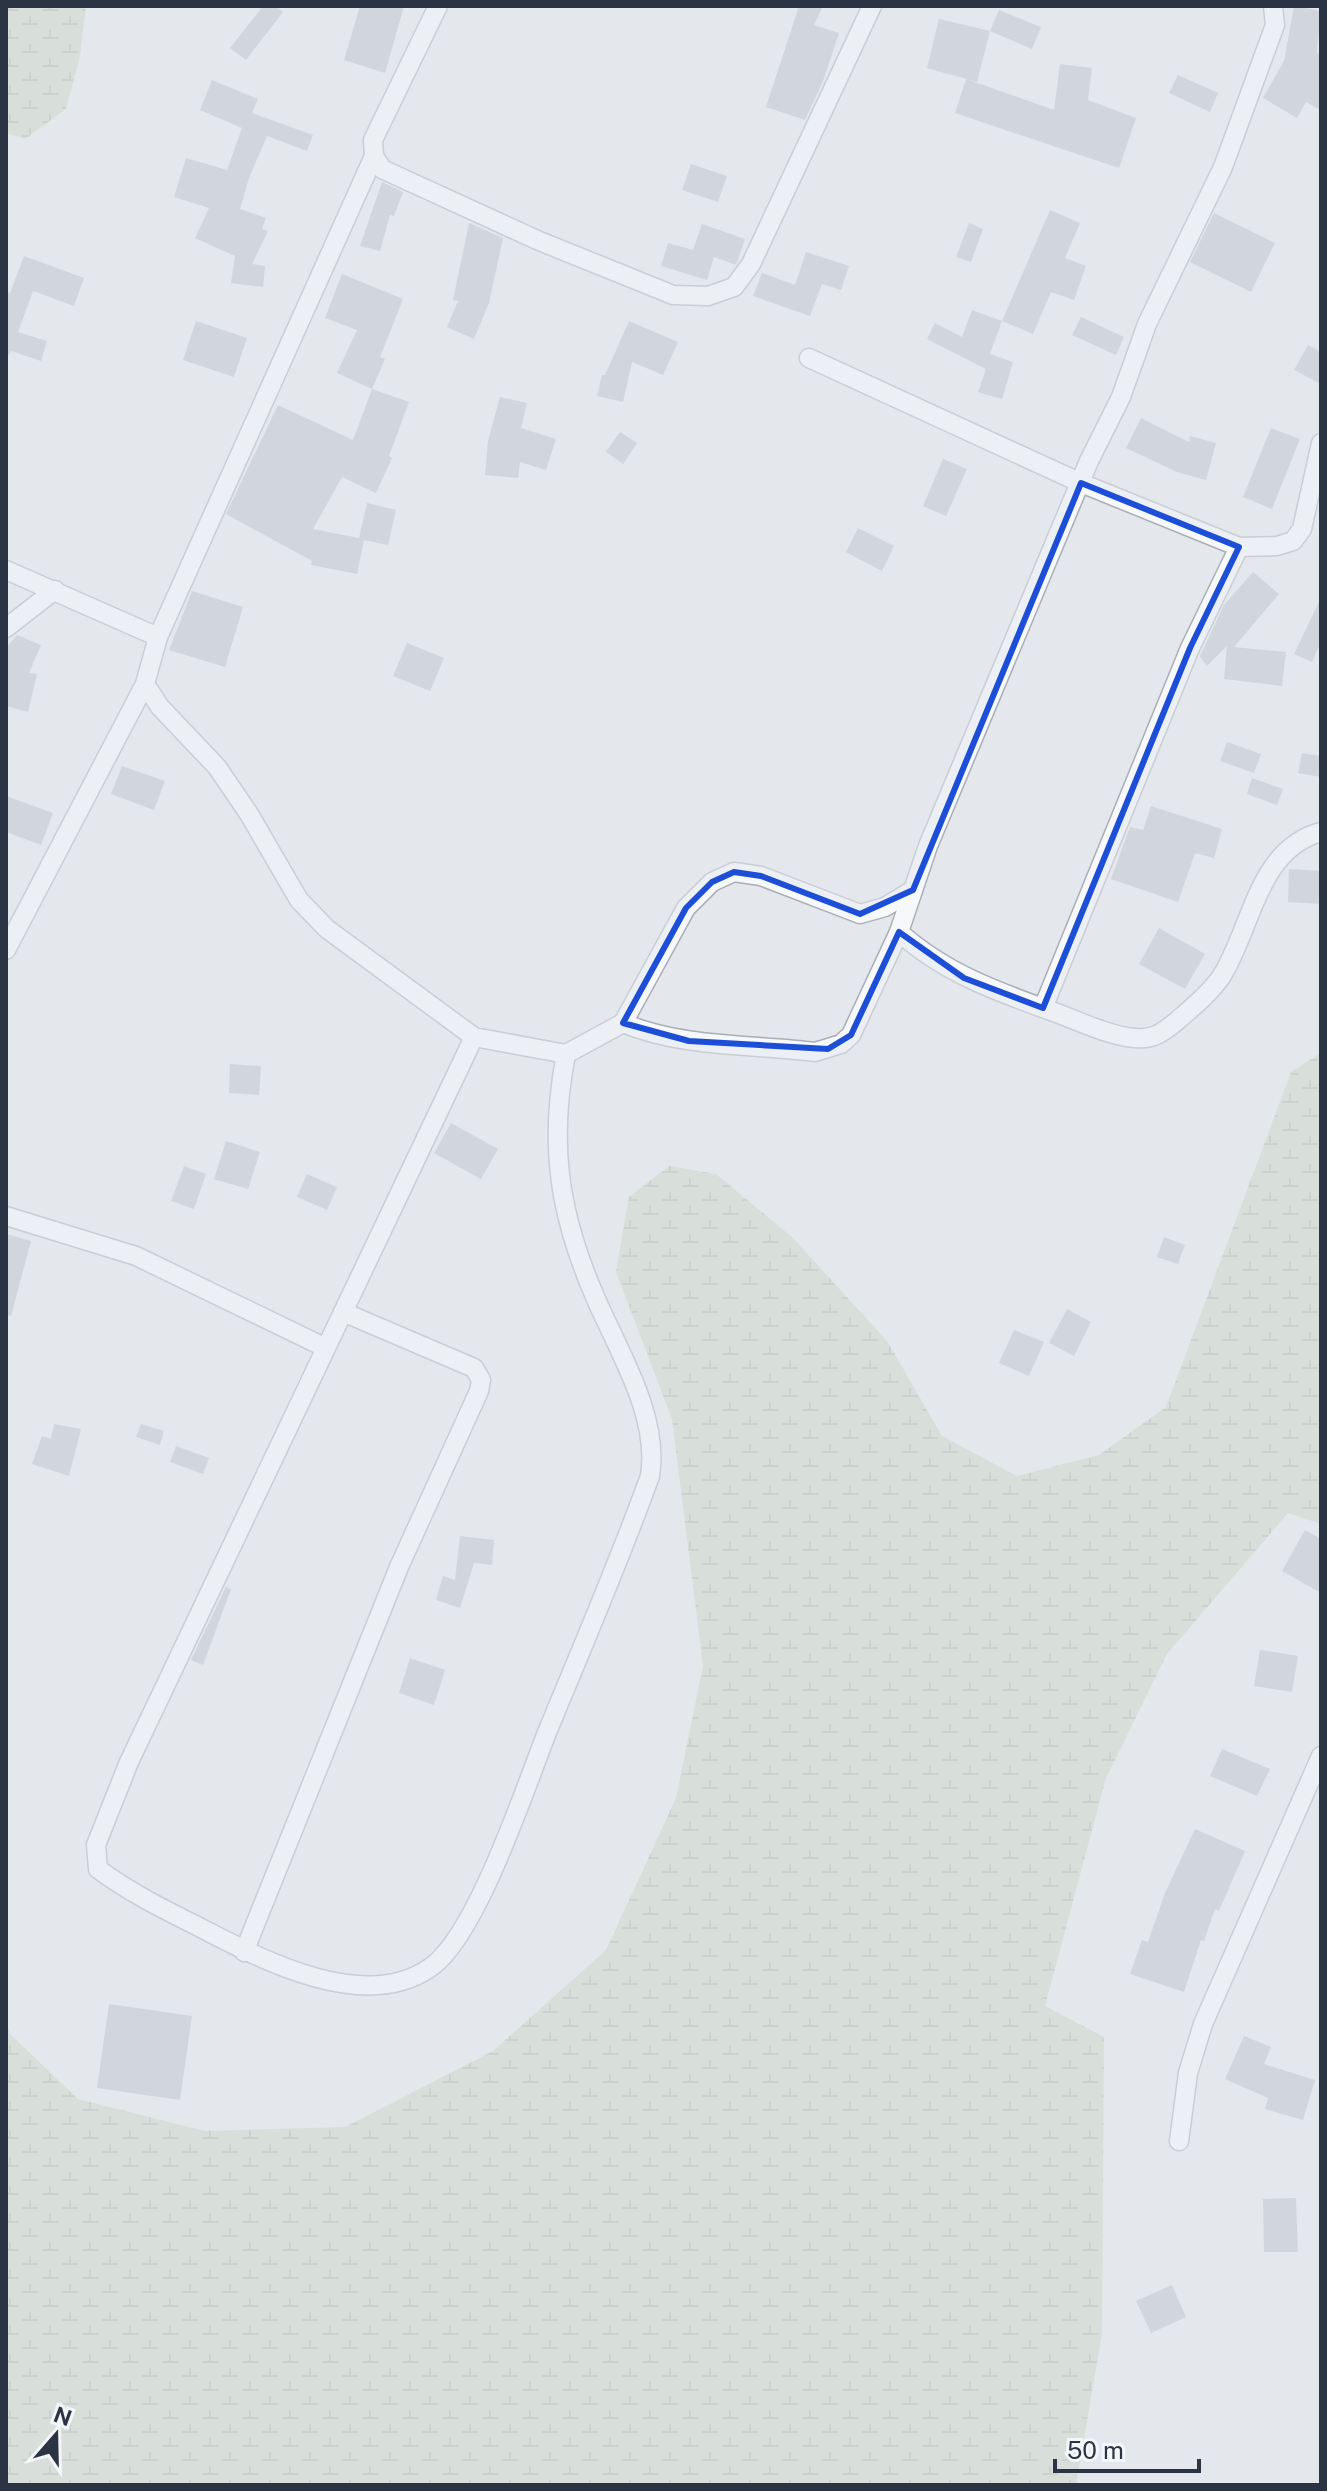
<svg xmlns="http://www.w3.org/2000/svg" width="1327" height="2491" font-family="'Public Sans',sans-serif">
	<defs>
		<pattern id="wetland-marsh" width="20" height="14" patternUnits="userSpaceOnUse" patternTransform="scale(2)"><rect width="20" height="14" fill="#c9d6c5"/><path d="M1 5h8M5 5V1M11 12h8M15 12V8" fill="none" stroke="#adb8ab"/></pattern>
	</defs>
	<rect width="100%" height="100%" fill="#e4e7ec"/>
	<!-- wetland -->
	<g fill="url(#wetland-marsh)">
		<path d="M6,6h80l-6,50 -14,53 -41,30 -19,-6z"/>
		<path d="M1321,1053v471l-33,-11 -121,141 -61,124 -61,228 59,31 -2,297 -26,151h-1070v-463l4,12 68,65 127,32 140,-4 148,-76 113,-101 70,-152 27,-132 -31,-247 -56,-147 13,-75 40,-31 47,8 77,64 94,103 55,95 75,40 82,-21 67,-48 125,-335z"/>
	</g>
	<!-- building -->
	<g fill="#bbc0ca">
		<path d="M263,6h13l7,6 -37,48 -16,-12z"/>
		<path d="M360,6h44l-19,67 -41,-13z"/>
		<path d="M799,6h24l-9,19 25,8 -16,48 -18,39 -39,-13z"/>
		<path d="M1294,6l27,5 -4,42 4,2v55l-15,-8 -9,16 -34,-20 21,-37z"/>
		<path d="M999,10l42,17 -9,22 -42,-18z"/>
		<path d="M939,19l51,12 -13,51 -50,-14z"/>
		<path d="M1060,64l32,4 -4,32 48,18 -17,50 -164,-55 11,-34 88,31z"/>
		<path d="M1178,75l40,18 -8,19 -41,-19z"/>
		<path d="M212,80l46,19 -6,14 61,22 -6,16 -40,-15 -18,42 -9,31 26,9 -4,11 6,2 -16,33 13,2 -2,21 -32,-4 4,-27 -40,-18 14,-30 -35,-11 12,-39 41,12 15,-42 -42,-18z"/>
		<path d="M691,164l36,12 -9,26 -36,-12z"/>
		<path d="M382,182l21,10 -9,24 -4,-1 -10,36 -20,-5z"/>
		<path d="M1050,210l30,13 -15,35 21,8 -12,34 -23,-8 -18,42 -31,-13z"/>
		<path d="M1214,213l61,30 -24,49 -61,-30z"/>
		<path d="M469,223l34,15 -14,65 -15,36 -27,-12 11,-26 -5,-1z"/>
		<path d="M969,223l14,6 -12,33 -15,-5z"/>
		<path d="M702,224l43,15 -9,26 -22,-8 -7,23 -46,-14 7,-23 25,7z"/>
		<path d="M806,252l43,14 -8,24 -19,-6 -12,32 -57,-20 9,-23 33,12z"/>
		<path d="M24,256l60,22 -10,28 -41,-15 -15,41 29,9 -6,20 -30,-10 -5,8v-67l4,1z"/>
		<path d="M342,274l61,25 -23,58 5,2 -13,30 -35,-16 20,-43 -32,-12z"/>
		<path d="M972,310l30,11 -12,33 23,8 -11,37 -24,-7 8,-23 -59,-30 8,-16 27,14z"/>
		<path d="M1081,317l43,20 -8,18 -44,-20z"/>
		<path d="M196,321l51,17 -13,39 -51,-17z"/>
		<path d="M629,321l49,21 -15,33 -31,-13 -9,40 -26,-6 5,-21h3z"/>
		<path d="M1308,345l13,7v32l-27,-14z"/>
		<path d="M372,389l37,13 -20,54 3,2 -16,35 -34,-16 -29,52 46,9 8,-35 29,7 -8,35 -24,-5 -7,34 -46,-9 1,-4 -86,-47 52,-109 75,35z"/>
		<path d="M500,397l27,6 -6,25 35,11 -10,31 -26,-8 -2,16 -33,-3 3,-34z"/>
		<path d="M1141,418l48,24 1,-6 26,7 -10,37 -29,-8 -51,-24z"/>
		<path d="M1271,428l29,11 -28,70 -29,-12z"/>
		<path d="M620,432l17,11 -14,21 -17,-12z"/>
		<path d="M943,459l24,10 -21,47 -23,-10z"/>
		<path d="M858,528l36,18 -12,25 -36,-19z"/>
		<path d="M1253,572l26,22 -45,53 52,5 -4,34 -58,-7 3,-33 -20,20 -7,-10 24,-51z"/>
		<path d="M192,591l51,16 -18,60 -56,-17z"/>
		<path d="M1321,598v44l-9,20 -18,-8z"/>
		<path d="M17,635l24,10 -12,28 8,1 -9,38 -22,-6v-58z"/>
		<path d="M407,643l37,15 -14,33 -37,-15z"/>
		<path d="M1227,742l34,12 -7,19 -34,-12z"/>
		<path d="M1302,753l19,3v21l-23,-4z"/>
		<path d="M122,766l43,15 -11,29 -43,-16z"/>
		<path d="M1252,778l31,11 -6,16 -30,-11z"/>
		<path d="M6,796l47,17 -12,32 -35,-13z"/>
		<path d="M1151,806l71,23 -8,29 -19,-5 -17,49 -67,-23 19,-52 13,3z"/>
		<path d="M1289,869l32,2v33l-33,-2z"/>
		<path d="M1159,928l46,26 -20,35 -46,-25z"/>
		<path d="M230,1064l31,2 -2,29 -30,-2z"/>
		<path d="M451,1123l47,26 -17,30 -47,-26z"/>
		<path d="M226,1141l34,11 -12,37 -34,-10z"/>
		<path d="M184,1166l22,8 -12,35 -23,-8z"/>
		<path d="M307,1174l30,13 -10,23 -30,-13z"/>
		<path d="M6,1234l25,7 -20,75 -5,-1z"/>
		<path d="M1164,1237l21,8 -7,19 -21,-7z"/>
		<path d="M1067,1309l24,13 -17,34 -25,-13z"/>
		<path d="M1014,1330l30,12 -15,34 -30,-13z"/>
		<path d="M54,1424l27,5 -12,47 -37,-12 10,-28 9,3z"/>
		<path d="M141,1424l23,7 -4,14 -24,-8z"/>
		<path d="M176,1446l33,12 -6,16 -33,-12z"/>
		<path d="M1305,1530l16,9v54l-39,-22z"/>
		<path d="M460,1536l34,4 -2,25 -18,-2 -14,45 -24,-8 7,-24 12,4z"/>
		<path d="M226,1587l5,2 -28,76 -12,-5z"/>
		<path d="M1260,1650l38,6 -6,36 -38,-6z"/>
		<path d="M410,1658l35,12 -11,35 -35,-12z"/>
		<path d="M1222,1749l48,20 -13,27 -47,-20z"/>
		<path d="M1195,1829l50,22 -26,60 -4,-2 -11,32 -3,-1 -17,52 -54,-18 12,-34 6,2 17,-49z"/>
		<path d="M109,2004l83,12 -12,84 -83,-12z"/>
		<path d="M1244,2036l27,11 -7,17 51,16 -12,40 -38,-11 3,-11 -43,-19z"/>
		<path d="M1296,2198l2,54h-34l-1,-53z"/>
		<path d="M1172,2285l14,32 -35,16 -15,-32z"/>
	</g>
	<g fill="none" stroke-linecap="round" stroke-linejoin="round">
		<defs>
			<g id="street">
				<path d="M374,156l8,13 155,71 136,55 35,1 26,-9 17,-23 121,-258"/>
				<path d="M809,358l272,125 158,64 38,-1 16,-5 9,-12 19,-86"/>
				<path d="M6,570l152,67"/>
				<path d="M6,628l49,-38"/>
				<path d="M145,684l15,23 57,60 32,47 50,86 28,29 147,108 92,17 57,-31c60,25 129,21 192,29l26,-8 10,-9 48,-103c45,41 99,60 155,80 25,9 55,24 81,26 19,2 30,-7 43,-18 15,-13 32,-27 43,-43 31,-48 36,-128 100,-145"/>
				<path d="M899,932l29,-86 161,-385 32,-64 26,-73 76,-157 52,-142 -2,-19"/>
				<path d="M6,950l139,-266 13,-47 216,-481 -1,-16 65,-134"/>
				<path d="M1043,1008l147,-360 49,-101"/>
				<path d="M623,1023l63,-115 26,-26 22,-10 27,4 99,38 25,-7 28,-17"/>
				<path d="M474,1037l-345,725 -33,83 2,24c31,23 65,40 99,57 62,32 167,89 234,41 46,-32 95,-182 117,-237 35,-85 71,-168 102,-254 10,-62 -34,-128 -57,-184 -35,-82 -44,-151 -27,-238"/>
				<path d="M6,1216l130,40 188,91"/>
				<path d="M244,1952l155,-385 80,-176 2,-11 -7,-12 -131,-56"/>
				<path d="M1179,2141l9,-68 15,-49 118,-268"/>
			</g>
		</defs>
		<!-- street casing -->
		<use href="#street" stroke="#a9aeb7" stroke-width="21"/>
		<!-- street -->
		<use href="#street" stroke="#f7f8fa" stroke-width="18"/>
	</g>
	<!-- marked area -->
	<path d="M0 0H1327V2491H0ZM1081,483l158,64 -49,101 -147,360 -79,-30 -65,-46 -48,103 -23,14 -139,-8 -66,-18 63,-115 26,-26 22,-10 27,4 99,38 53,-24z" fill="#e4e7ec" fill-opacity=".55" fill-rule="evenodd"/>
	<path fill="none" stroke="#1d4ed8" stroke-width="6" stroke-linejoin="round" d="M1081,483l158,64 -49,101 -147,360 -79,-30 -65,-46 -48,103 -23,14 -139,-8 -66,-18 63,-115 26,-26 22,-10 27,4 99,38 53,-24z"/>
	<!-- border -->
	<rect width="1327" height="2491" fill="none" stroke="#2b3445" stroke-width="16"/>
	<!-- north arrow -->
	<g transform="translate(56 2435) rotate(20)" stroke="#f4f6f9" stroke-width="6" paint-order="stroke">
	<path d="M0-6L14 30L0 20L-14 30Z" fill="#2b3445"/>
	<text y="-12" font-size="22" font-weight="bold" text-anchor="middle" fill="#2b3445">N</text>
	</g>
	<!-- scale -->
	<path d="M1055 2459v12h144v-12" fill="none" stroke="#2b3445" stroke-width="4"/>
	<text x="1067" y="2459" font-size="24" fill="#2b3445" stroke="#f4f6f9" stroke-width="6" paint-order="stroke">50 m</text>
</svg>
